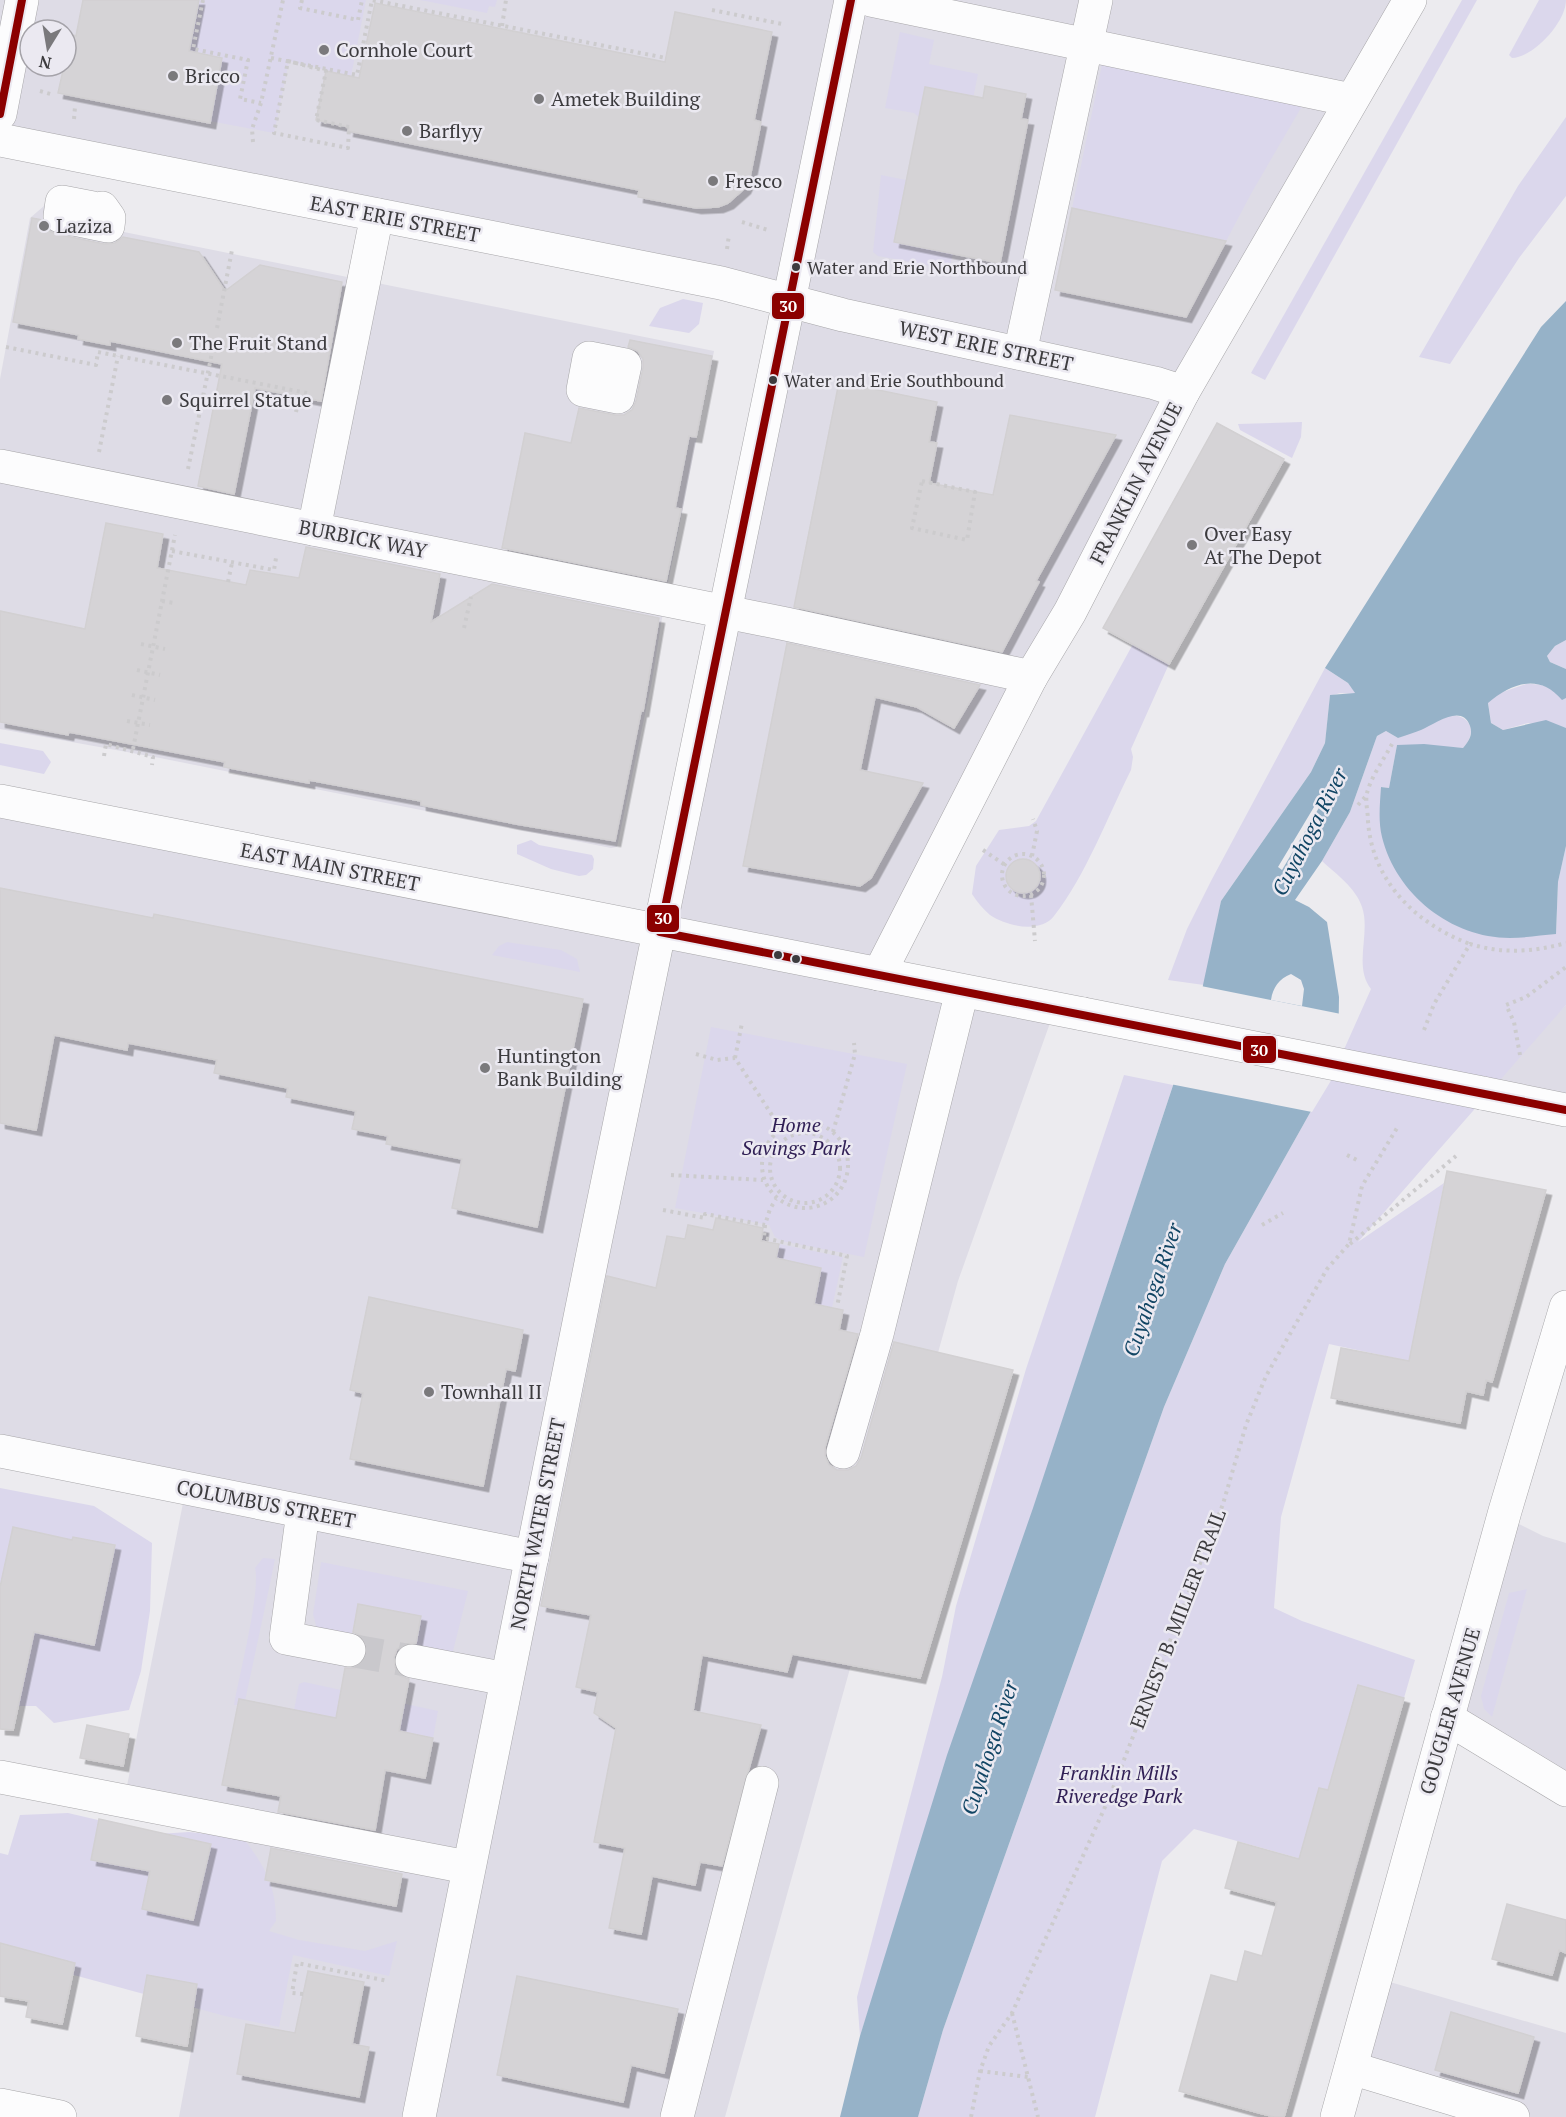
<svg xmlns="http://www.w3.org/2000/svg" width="1566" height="2117" font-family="'PT Serif',serif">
	<defs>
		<filter id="shadow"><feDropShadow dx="5.5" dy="5.5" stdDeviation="0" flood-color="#0004"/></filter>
	</defs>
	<rect width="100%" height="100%" fill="#ecebef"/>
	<!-- built -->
	<g fill="#dedce6" fill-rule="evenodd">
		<path d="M0,0h1408l-225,392 -1183,-252zM30,30h36v36h-36z"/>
		<path d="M52,199l67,32 595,120 -48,242 -14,88 -35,166 -6,1 -451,-90 -160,-29v-350l30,-161z"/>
		<path d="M792,307l385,87 -301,575 -210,-42z"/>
		<path d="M0,802l1055,207 -97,272 -233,836h-546l54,-295 -109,-21 62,-313 -186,-37z"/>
		<path d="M1566,1005v105l-84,-17 65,-68z"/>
		<path d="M1509,1519l34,17 23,7v238l-112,-66z"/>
		<path d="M1383,1980l183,53v84h-87l-124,-39z"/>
	</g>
	<!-- green -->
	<g fill="#dbd7ec">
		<path d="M199,0h167l-15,76 -62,-15 -15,72 -64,-12 12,-63 -37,-8 6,-9z"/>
		<path d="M420,0h77l-2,7 -6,-1 -2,7z"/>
		<path d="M1462,0h15l-212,380 -14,-7z"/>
		<path d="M1539,0h27c0,22 -32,57 -54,58l-3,-3z"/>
		<path d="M900,32l34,8 -5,24 49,10 -7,35 -16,-17 -30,-5 -6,30 -5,-4 -29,-5z"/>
		<path d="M1104,55l201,46 -53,91 -66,125 -131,-27z"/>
		<path d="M1566,117v79l-47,62 -69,106 -31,-7 99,-171z"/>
		<path d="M881,175l25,5 -12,62 59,12 -4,15 -71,-13 -5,-4z"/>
		<path d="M683,299l20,4 -4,21 -10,9 -40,-7 11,-18z"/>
		<path d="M1302,422l-1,15 -9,21 -52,-28 -2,-6z"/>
		<path d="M1566,640v29l-16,-7 -3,-6 8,-10z"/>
		<path d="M1133,644l36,20 -38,85 2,8 -2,13c-24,48 -45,105 -77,146 -14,18 -48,10 -64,-1 -7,-6 -13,-13 -18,-21l4,-28 23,-36 30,-4 7,-5z"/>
		<path d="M1325,668l23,15 8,11 -16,-1 -10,3 -5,47 -14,29 -90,129 -17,84 -36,-5 19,-51 24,-48z"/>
		<path d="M1526,684c17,0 25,2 36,15l4,-1v30l-38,-5 -25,7 -12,-7 -3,-21 12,-9z"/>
		<path d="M1451,715c21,1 26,18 12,33l-66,-3 -8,43 -8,-1 1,48 128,103 46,-5 2,-51 8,-36v159l-208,237 86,-59 -35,178 -80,-17 -48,173 -7,91 28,13 113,39 -11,38 -46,-13 -30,105 -9,-2 -11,38 7,13 45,13 -5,22 -161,-45 -32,32 -67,256h-177l25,-87 221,-623 61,-143 113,-201 33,-74c-18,-23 0,-56 -9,-82 -6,-19 -26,-33 -40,-46l28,-49 27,-76 9,-5 12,7z"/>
		<path d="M0,743l43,8 8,11 -7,12 -44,-9z"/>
		<path d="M531,840l8,5 53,10 2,4 -1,10 -7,6 -7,1 -28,-7 -34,-15v-9z"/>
		<path d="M507,942l54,8 16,9 3,13 -88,-17 7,-9z"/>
		<path d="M711,1027l196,37 -43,193 -82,-16 -7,-4 -6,-12 -94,-17z"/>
		<path d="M1124,1075l49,10 -313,951 -3,-39 85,-320 14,-71 70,-237z"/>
		<path d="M779,1244l64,13 -11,51 -18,-4 7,-36 -45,-10z"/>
		<path d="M0,1488l94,18 58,37 -2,68 -9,60 -12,39 -75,13 -18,-17h-36z"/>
		<path d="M263,1558l12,1 -4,20 -26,122 -6,-1 -1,5h-4c5,-29 27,-114 21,-137z"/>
		<path d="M321,1562l147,29 -17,68 -37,-8 7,-35 -63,-12 -7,36 -34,-11 -4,-15z"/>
		<path d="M1527,1589l-35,128 -8,-8 -3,-13 28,-103z"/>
		<path d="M304,1682l134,29 -5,27 -139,-28 5,-26z"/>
		<path d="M68,1813l90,21 31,-2 54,6c22,28 33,48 33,83l-7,10 30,9 66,11 32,-10 -8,35 -96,-21 -14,72 -54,-11 -225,-61v-102l8,2 12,-40z"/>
	</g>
	<!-- water -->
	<path fill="#96b2c8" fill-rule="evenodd" d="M1566,301v339l-11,6 -8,10 3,6 16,7v29l-4,2c-23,-27 -50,-17 -74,3l3,20 12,7 43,-10 20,8v118l-8,36 -2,52c-15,1 -30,4 -46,4 -59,0 -114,-44 -128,-101 -4,-16 -2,-34 -1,-50l8,1 8,-43 27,-1 39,4c6,-7 10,-13 7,-22 -8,-23 -35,-2 -49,4 -7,3 -15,5 -23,8l-12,-7 -9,5 -27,76 -28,49 -27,39 14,7 18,15 12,75 -1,66 -113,201 -61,143 -221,623 -25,87h-78l20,-81 87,-281 86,-247 164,-495 24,-112 90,-129 14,-29 5,-48 25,-2 -7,-10 -23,-15 216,-341zM1335,772l4,2 -57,96 -4,-3zM1291,974l10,6 3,9 -2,17 -31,-6c2,-13 8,-21 20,-26z"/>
	<!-- pier -->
	<path fill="#ecebef" d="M1201,986l140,28v50l-29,48 -142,-28z"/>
	<!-- building -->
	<g fill="#d5d3d6" stroke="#d2d0d2" stroke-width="1.5" filter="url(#shadow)">
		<path d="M83,0h116l-10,51 33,7 -12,65 -152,-30 6,-27h2l4,-32 6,2z"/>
		<path d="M375,3l290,59 10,-50 97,20 -18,88 7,2 -11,55 -5,11 -17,15 -10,4 -22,1 -58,-11 1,-7 -291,-59 1,-4 -33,-7 10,-49 33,7z"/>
		<path d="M985,86l41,8 -5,25 7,1 -28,143 -106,-21 31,-155 58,11z"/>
		<path d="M1072,208l154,33 -40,76 -131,-27z"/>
		<path d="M32,218l10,2 5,10 9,4 48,10 11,-1 8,-6 76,15 26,39 35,-26 82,17 -21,119 -66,-13 -21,106 -36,-8 24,-122 -112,-23v4l-32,-6 1,-4 -66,-13z"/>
		<path d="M630,340l82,16 -16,81 -7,-1 -14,72 6,1 -15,72 -164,-33 23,-115 46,10 8,-35 36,7h9l8,-5 4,-9 7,-33v-9l-5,-8 -10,-4z"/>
		<path d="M839,382l98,20 -8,40 8,1 -8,40 64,12 17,-80 106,20 -80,146 3,1 -37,70 -208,-45z"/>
		<path d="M1217,423l67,36 -115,205 -66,-36z"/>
		<path d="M106,523l57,11 -6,34 89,17 4,-15 49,8 7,-31 134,27 -9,48 61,-38 167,34 -16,93h-2l-26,130 -99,-17 -95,-19v-4l-112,-21v3l-85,-16 1,-5 -156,-30 -1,3 -68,-13v-111l85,18z"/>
		<path d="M787,643l193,42 -26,43 -37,-21 -42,-10 -15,73 63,13 -52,95 -11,8 -117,-20z"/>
		<circle cx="1023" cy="876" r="17"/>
		<path d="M0,888l153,30 1,-4 429,85 -46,228 -85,-19 10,-49 -76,-15 2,-8 -36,-7 4,-18 -70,-14 2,-9 -74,-15 3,-13 -89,-17 -1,7 -73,-15 -18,95 -36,-7z"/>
		<path d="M1447,1171l99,19 -54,192 -6,-2 -3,15 -17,-4 -6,32 -129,-25 10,-50 68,13z"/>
		<path d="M716,1218l47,10 -2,13 18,3 -3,14 45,10 -7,36 29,6 -4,20 19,4 -33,113v9l4,9 8,5h11l8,-4 5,-8 33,-116 119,28 -93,308 -128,-24 -5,18 -85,-17 -9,56 68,14 -39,141 -22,-4 -5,23 -43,-9 -11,58 -32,-6 16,-80 -31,-6 22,-114 -22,-15 4,-21 -22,-5 15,-72 -50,-9 66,-330 49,12 11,-52 18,3 3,-14 25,5z"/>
		<path d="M369,1297l154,33 -8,41 -9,-2 -23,117 -133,-27 13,-66 -13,-3z"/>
		<path d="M13,1527l59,13 1,-3 42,8 -21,100 -60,-13 -21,98 -13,-1v-142z"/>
		<path d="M358,1604l63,12 -5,27 -11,1 -8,5 -3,8 1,11 5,8 9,3 -10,52 34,7 -8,40 -40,-8 -10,60 -97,-18 3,-16 -59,-11 17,-86 97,19 9,-50h10l8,-5 4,-10v-9l-5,-8 -9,-4z"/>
		<path d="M1358,1685l46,13 -120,419h-10l-95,-26 32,-116 26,7 8,-31 17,5 15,-54 -52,-14 13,-46 61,17 20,-71 9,2z"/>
		<path d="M87,1725l42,9 -6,32 -43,-8z"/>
		<path d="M99,1819l112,25 -18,76 -51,-11 8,-38 -59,-11z"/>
		<path d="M271,1848l131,26 -6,32 -131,-26z"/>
		<path d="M1507,1904l59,16v33l-7,-3 -7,25 -60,-16z"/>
		<path d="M0,1943l75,20 -13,61 -36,-7 3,-16 -29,-5z"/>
		<path d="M308,1971l56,11 -12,62 17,3 -10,50 -122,-23 9,-50 49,9z"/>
		<path d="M147,1975l50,9 -10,62 -51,-10z"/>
		<path d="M517,1976l161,33 -14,64 -33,-8 -8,37 -126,-27z"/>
		<path d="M1451,2012l83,25 -16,56 -83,-23z"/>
	</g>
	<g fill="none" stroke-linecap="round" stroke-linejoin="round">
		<!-- minor-tunnel -->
		<path stroke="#c9c8cc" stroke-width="33" stroke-dasharray="33 16" stroke-linecap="butt" d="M349,1650l63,11"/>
		<defs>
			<g id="minor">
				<path d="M871,0l480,100"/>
				<path d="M0,114l22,-114"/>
				<path d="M0,140l721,143 122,32 312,68 28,9"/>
				<path d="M62,202l31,6 4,4 5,-4 7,10 -1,8 -48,-10z"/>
				<path d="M1020,353l76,-353"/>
				<path d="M589,358l36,7 -7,32 -35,-7z"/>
				<path d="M0,466l786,158 245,53"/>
				<path d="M314,529l63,-314"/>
				<path d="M879,974l152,-297 39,-65 113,-220 227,-392"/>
				<path d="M0,1451l532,106"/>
				<path d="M843,1452l34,-118 85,-343"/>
				<path d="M303,1512l-17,126 63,12"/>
				<path d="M412,1661l94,18"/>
				<path d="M1447,1718l119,72"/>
				<path d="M0,1777l467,90"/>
				<path d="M1351,2068l162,49"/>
				<path d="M0,2105l60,12"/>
				<path d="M677,2117l85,-334"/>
			</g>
			<g id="major">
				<path d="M0,801l1083,213"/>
				<path d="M1482,1093l84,17"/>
				<path d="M419,2117l175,-869 257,-1248"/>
				<path d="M1337,2117l168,-606 61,-204"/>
			</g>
		</defs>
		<!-- minor casing -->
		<use href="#minor" stroke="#a7a6a9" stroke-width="34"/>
		<!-- major casing -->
		<use href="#major" stroke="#a7a6a9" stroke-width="34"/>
		<!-- path -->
		<g stroke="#cccbcd" stroke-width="4" stroke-dasharray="3 4.5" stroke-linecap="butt">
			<path d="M203,0l-10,49 55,11 -8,39 21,4"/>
			<path d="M302,0l-2,8 58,12 4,-20"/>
			<path d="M712,10l70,14"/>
			<path d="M502,26l4,-26"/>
			<path d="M271,58l86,17 15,-75 294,58"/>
			<path d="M288,61l38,10 -10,49 33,7 -1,21 -74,-15z"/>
			<path d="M40,91l14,4"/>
			<path d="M74,119l1,-12"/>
			<path d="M253,142l-1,-13 9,-26 22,-103"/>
			<path d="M742,222l26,8"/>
			<path d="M727,249l2,-14"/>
			<path d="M217,328l15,-78"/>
			<path d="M6,347l90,18 2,-13 209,41"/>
			<path d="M296,412l4,-20"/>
			<path d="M99,452l19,-96"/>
			<path d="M188,469l26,-126"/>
			<path d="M922,481l53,11 -8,48 -55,-12z"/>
			<path d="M172,551l102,19 2,-12"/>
			<path d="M228,582l4,-19"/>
			<path d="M162,601l12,2"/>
			<path d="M464,628l7,-31"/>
			<path d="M141,644l24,5"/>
			<path d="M137,670l23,5"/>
			<path d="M132,695l23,5"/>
			<path d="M127,721l23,4"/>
			<path d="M1392,744c-8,15 -21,33 -25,49 -2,8 1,19 1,28 4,60 48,103 102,123"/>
			<path d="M133,749l42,-214"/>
			<path d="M104,756l2,-12 47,13 -1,8"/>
			<path d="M1358,805l8,-9"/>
			<path d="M983,850l22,15"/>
			<circle cx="1023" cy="875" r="21"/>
			<path d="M1032,856l5,-25 -4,-12"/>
			<path d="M1031,895l4,46"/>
			<path d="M1424,1030l10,-26 36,-60c33,10 63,8 96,-1"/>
			<path d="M696,1054l21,6 18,-2 46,71"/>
			<path d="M1520,1055l-6,-33 -8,-17 20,-8 40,-30"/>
			<path d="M735,1058l7,-35"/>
			<circle cx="805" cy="1165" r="43"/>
			<path d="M833,1132l22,-78 -1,-11"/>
			<circle cx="805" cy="1168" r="35"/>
			<path d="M1347,1155l12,6"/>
			<path d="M671,1175l92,5"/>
			<path d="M663,1210l42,8v-4l60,11 5,-16 6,-10"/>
			<path d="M765,1225l-1,13 83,18 -10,51"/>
			<path d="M1262,1225l21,-12"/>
			<path d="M1350,1244l106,-88"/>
			<path d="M303,1994l-11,-1 5,-30 91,18"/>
			<path d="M1012,2013l26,104"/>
			<path d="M980,2071l48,6"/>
			<path d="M971,2117l9,-46 9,-25 23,-33 98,-217 113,-292 23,-79 20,-49 61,-107 22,-25 13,-58 35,-58"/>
		</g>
		<!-- minor -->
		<use href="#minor" stroke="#fcfcfd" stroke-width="33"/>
		<!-- major -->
		<use href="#major" stroke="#fcfcfd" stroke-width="33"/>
		<defs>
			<path id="major-bridge" d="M1083,1014l399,79"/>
		</defs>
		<!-- major-bridge casing -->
		<use href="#major-bridge" stroke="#a7a6a9" stroke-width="34" stroke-linecap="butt"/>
		<!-- major-bridge -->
		<use href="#major-bridge" stroke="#fcfcfd" stroke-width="33"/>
		<defs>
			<g id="bus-1">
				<path d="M851,0l-191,932 906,178"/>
				<path d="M0,114l22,-114"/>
			</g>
		</defs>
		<!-- bus-1 casing -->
		<use href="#bus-1" stroke="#ebe9f1" stroke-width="12"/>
		<!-- bus-1 -->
		<use href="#bus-1" stroke="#8b0000" stroke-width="8"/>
	</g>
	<!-- markers -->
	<g fill="#7a797c" stroke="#ebe9f1" stroke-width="2">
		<circle cx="324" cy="50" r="6"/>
		<circle cx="173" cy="76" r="6"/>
		<circle cx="539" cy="99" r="6"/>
		<circle cx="407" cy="131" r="6"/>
		<circle cx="713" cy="181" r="6"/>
		<circle cx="44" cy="226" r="6"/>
		<circle cx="177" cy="343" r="6"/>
		<circle cx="167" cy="400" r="6"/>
		<circle cx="1192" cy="545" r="6"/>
		<circle cx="485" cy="1068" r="6"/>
		<circle cx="429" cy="1392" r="6"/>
	</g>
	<g fill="#3c3b3e" stroke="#ebe9f1" stroke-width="2">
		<circle cx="796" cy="267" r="5"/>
		<circle cx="773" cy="380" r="5"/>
		<circle cx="778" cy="955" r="5"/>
		<circle cx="796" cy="959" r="5"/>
	</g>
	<g text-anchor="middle" stroke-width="5" stroke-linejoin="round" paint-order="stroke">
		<!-- bus labels -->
		<g font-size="18" fill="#3c3b3e" stroke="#ebe9f1" text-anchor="start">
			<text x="807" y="274">Water and Erie Northbound</text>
			<text x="784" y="387">Water and Erie Southbound</text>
		</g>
		<!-- poi labels -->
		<g font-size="20" fill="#3c3b3e" stroke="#ebe9f1" text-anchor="start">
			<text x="336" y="57">Cornhole Court</text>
			<text x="185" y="83">Bricco</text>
			<text x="551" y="106">Ametek Building</text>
			<text x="419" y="138">Barflyy</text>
			<text x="725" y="188">Fresco</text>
			<text x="56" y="233">Laziza</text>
			<text x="189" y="350">The Fruit Stand</text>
			<text x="179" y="407">Squirrel Statue</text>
			<text x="1204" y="541">Over Easy<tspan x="1204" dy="23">At The Depot</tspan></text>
			<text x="497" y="1063">Huntington<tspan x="497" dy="23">Bank Building</tspan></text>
			<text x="441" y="1399">Townhall II</text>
		</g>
		<!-- street labels -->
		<g font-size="20" fill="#3c3b3e" stroke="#ebe9f1">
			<text transform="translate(395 219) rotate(11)" y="7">EAST ERIE STREET</text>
			<text transform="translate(986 346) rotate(12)" y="7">WEST ERIE STREET</text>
			<text transform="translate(1136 483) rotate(-63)" y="7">FRANKLIN AVENUE</text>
			<text transform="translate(363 539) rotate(11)" y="7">BURBICK WAY</text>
			<text transform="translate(330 867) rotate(11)" y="7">EAST MAIN STREET</text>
			<text transform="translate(266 1504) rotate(11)" y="7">COLUMBUS STREET</text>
			<text transform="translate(538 1524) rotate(-79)" y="7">NORTH WATER STREET</text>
			<text transform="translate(1178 1619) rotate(-69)" y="7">ERNEST B. MILLER TRAIL</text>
			<text transform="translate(1450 1711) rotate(-74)" y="7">GOUGLER AVENUE</text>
		</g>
		<!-- park labels -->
		<g font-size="20" font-style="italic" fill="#301f55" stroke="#ebe9f1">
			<text x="796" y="1132">Home<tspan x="796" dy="23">Savings Park</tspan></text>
			<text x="1119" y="1780">Franklin Mills<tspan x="1119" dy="23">Riveredge Park</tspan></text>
		</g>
		<!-- water labels -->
		<g font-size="21" font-style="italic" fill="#114564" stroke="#ebe9f1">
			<text transform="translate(1310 832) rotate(-63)" y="7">Cuyahoga River</text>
			<text transform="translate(1153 1290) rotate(-71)" y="7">Cuyahoga River</text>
			<text transform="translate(990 1748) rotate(-72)" y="7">Cuyahoga River</text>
		</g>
	</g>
	<g stroke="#ebe9f1" stroke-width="2">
		<rect x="771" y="292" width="34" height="28" rx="6" fill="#8b0000"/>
		<rect x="646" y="904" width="34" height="29" rx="6" fill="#8b0000"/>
		<rect x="1242" y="1035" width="35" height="29" rx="6" fill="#8b0000"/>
	</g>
	<g font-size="16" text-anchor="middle" font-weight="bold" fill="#fff">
		<text x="788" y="312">30</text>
		<text x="663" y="924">30</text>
		<text x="1259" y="1056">30</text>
	</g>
	<!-- north arrow -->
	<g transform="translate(48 48) rotate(191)"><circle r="28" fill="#ebe9f1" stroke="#a5a3a9" stroke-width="1.5"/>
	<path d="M0-4.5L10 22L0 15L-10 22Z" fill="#7a797c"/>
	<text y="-9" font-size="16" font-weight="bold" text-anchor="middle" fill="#3c3b3e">N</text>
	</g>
</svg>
